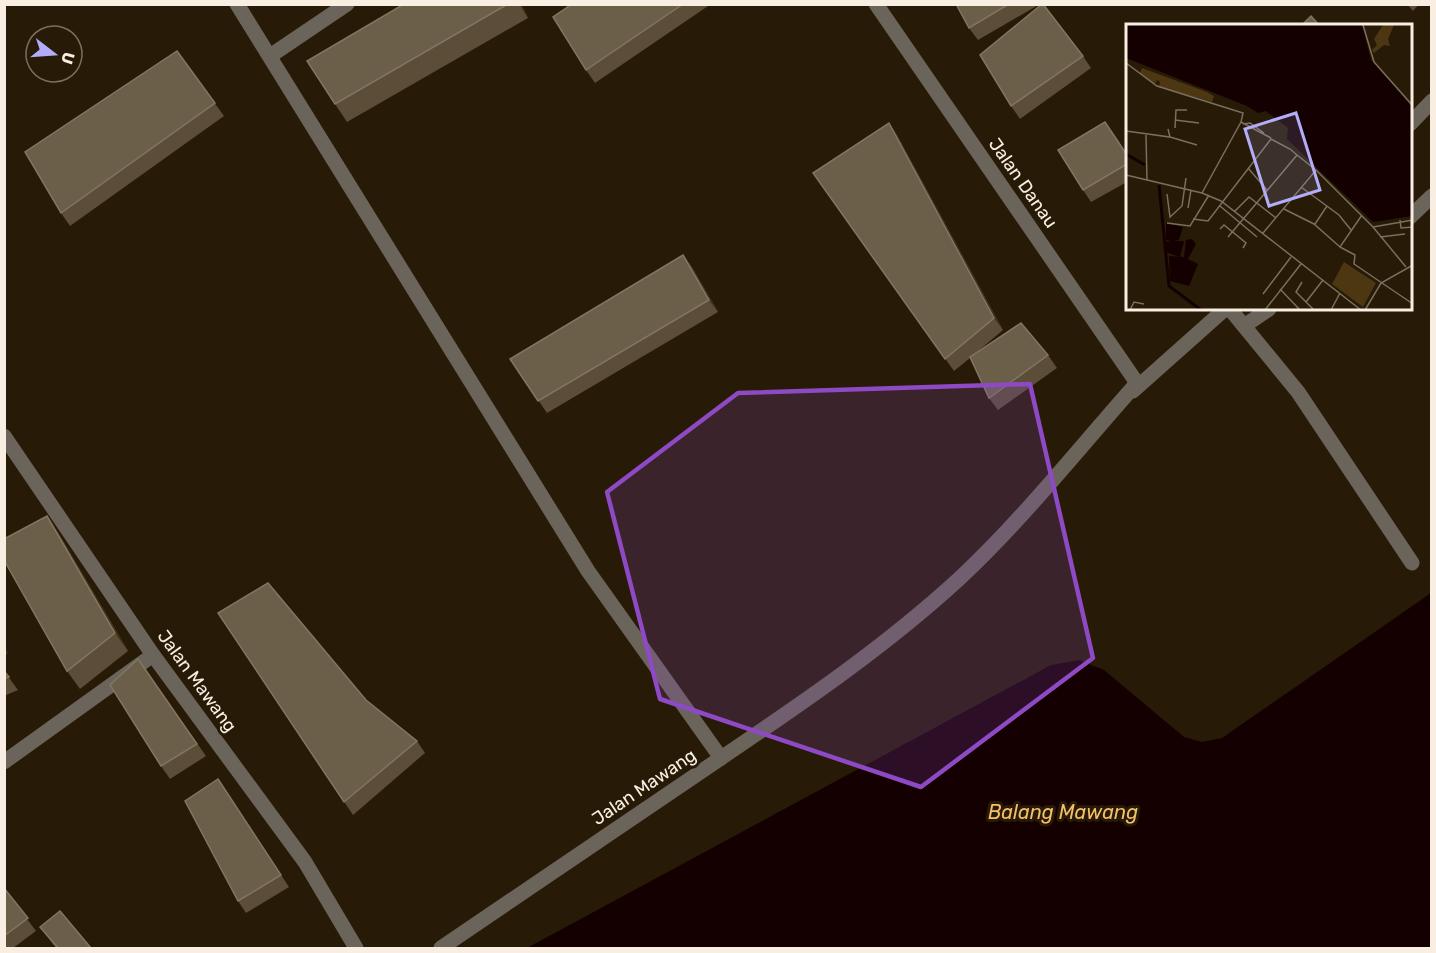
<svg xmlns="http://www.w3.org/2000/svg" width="1436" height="953" font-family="Rubik,sans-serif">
	<rect width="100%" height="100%" fill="#271a06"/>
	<!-- water -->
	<path fill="#140000" d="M1431,593v355h-904l524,-283 28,-5 25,10 80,67 18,5 20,-4z"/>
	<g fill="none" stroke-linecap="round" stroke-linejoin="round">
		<!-- minor -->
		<g stroke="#6b645a" stroke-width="15">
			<path d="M237,4l351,567 133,187c83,-56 165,-112 239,-180 64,-60 119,-130 177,-195l-261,-379"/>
			<path d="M270,56l77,-52"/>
			<path d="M1410,124l22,-23"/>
			<path d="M1410,217l22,-21"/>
			<path d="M1230,309l68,83 114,171"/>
			<path d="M1244,326l25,-17"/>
			<path d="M1133,391l92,-82"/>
			<path d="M4,436l149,219 152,207 51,86"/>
			<path d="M4,762l149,-107"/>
			<path d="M441,948l280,-190"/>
		</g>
	</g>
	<!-- wall -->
	<g fill="#5b4d38">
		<path d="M404,4h117l7,14 -181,104 -12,-18z"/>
		<path d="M572,4h139l-116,79 -9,-13z"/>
		<path d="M956,4h84l-62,36 -9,-12z"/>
		<path d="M1407,4h12l-6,7z"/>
		<path d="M177,51l47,65 -154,110 -9,-13z"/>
		<path d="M1083,56l8,12 -71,51 -9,-13z"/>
		<path d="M1105,122l22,32v28l-36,20 -8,-12z"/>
		<path d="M889,123l8,12 106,195 -26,22 71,3 9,13 -59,42 -9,-12 -19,-40 -16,13 -141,-198z"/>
		<path d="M683,255l9,12 26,45 -171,101 -37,-54z"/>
		<path d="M59,534l69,117 -48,38 -13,-18z"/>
		<path d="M218,613l148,87 51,41 8,12 -72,62z"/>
		<path d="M138,659l68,97 -36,23 -9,-13z"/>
		<path d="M4,671l14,19 -14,6z"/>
		<path d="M226,791l63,96 -43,26 -8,-12z"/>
		<path d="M4,888l32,43 -23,17h-9z"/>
		<path d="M40,927l51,21h-35z"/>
	</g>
	<!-- shaded-wall -->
	<g fill="#3f311c">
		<path d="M519,4h2l7,14z"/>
		<path d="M889,123l8,12 106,195 -9,-12z"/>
		<path d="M683,255l9,12 26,45 -9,-12z"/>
		<path d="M47,516l12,18 69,117 -13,-18z"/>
		<path d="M4,644l4,9 -4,5z"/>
	</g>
	<!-- building -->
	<g fill="#6c5f4a" stroke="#827562" stroke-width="1.5">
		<path d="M404,4h104l-173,100 -28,-43z"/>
		<path d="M572,4h111l-97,66 -33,-53z"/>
		<path d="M956,4h53l-40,24z"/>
		<path d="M1042,4h1l40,52 -72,50 -31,-51z"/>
		<path d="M1311,16l9,10h-19z"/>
		<path d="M177,51l38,52 -154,110 -36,-61z"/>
		<path d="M1105,122l22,33v9l-44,26 -25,-40z"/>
		<path d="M889,123l105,195 -49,41 -132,-186z"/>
		<path d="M683,255l26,45 -171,101 -28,-42z"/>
		<path d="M1021,323l27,32 -59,43 -19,-41z"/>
		<path d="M47,516l68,117 -48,38 -63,-111v-21z"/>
		<path d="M268,583l98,117 51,41 -73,61 -126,-189z"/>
		<path d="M138,659l59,85 -36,22 -51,-81z"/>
		<path d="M4,671l5,6 -5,2z"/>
		<path d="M218,779l63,96 -43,26 -53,-100z"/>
		<path d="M4,888l24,30 -24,18z"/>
		<path d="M60,911l31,37h-33l-18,-21z"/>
	</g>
	<!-- marked area -->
	<path fill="#8e49c4" fill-opacity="0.2" stroke="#8e49c4" stroke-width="4.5" stroke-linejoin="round" d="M1030,384l63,274 -172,129 -261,-88 -53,-207 131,-99z"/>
	<g text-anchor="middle" stroke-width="6" stroke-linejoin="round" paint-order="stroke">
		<!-- street labels -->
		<g font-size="18" fill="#f8efe2" stroke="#271a06">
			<text transform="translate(1023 183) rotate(55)" y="6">Jalan Danau</text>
			<text transform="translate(197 681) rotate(54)" y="6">Jalan Mawang</text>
			<text transform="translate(644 787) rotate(-34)" y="6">Jalan Mawang</text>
		</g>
		<!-- water labels -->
		<g font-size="20" font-style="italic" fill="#f6bf6a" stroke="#271a06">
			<text x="1063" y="819">Balang Mawang</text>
		</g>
	</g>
	<!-- overview -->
	<g transform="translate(1126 24)">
		<rect width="286" height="286" fill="#271a06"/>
		<path d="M257,1h11l-6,14 2,7 -6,-1 -10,8 -2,-3 5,-5 -3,-6zM16,44l65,24 7,4 -2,6 -53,-15 1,-5 -3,-2 -2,4 -15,-11zM218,238l32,21 -13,24 -31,-23z" fill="#4d3713"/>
		<path d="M0,1h236l9,35 41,47v109l-39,6 -86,-83 1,-11 -22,-17 -8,2 -11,-7 -121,-48zM40,199l17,4 -4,13 -5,1h10l-4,16 -15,-5v-10l6,-1 -5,-1zM66,215l4,5 -8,15 10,5 -9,22 -19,-5 -1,-25 15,1 2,-17z" fill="#140000"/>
		<path fill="none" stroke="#140000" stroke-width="3" d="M0,130l19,11M33,161l10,101 32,24"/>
		<path fill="none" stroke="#7b6f5e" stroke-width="1.5" d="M237,1l11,37 39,44M0,39l31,23 86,27 -2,9 30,16M49,96l24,3M117,100l7,-1 14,10M49,104l1,-18h11M0,107l44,6 -2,-8M20,111l1,45M44,113l27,8M171,131l19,15M122,144l19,22M0,151l76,18 19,8 140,109M175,163l38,28 12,15M76,169l39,-71M41,170l3,23 12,-11 4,-28M94,182l37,31M62,184l3,-18M158,185l30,15 26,23 22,-32M109,187l14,-14 27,21M67,195l15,2 63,-82 19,10 7,6 -69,82M274,196l1,8 12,-1M41,199l23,3 19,-31M189,200l12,-18M247,203l40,-7M94,205l4,-4 22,18 -3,5M137,209l53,-63 57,57 33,40M254,213l25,-3M214,223l15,8 -1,9 59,40M176,258l-6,10 10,10M154,265l20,21M137,270l28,-37M4,286l4,-8 10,2M139,286l36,-46M188,286l-8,-8 17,-22M205,286l9,-17M239,286l16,-27 32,-18"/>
		<path fill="#b2adf9" fill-opacity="0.15" stroke="#b2adf9" stroke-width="3" d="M170,89l24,77 -51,16 -24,-77z"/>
		<rect width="286" height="286" fill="none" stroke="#f8efe2" stroke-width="3"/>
	</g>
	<!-- border -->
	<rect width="1436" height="953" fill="none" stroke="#f8efe2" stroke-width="12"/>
	<!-- north arrow -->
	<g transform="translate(54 54) rotate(107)"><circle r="28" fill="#271a06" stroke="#7b6f5e" stroke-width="1.5"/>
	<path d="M0-4.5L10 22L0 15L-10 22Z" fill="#b2adf9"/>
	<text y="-9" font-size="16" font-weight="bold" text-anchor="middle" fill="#f8efe2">U</text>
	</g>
</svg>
